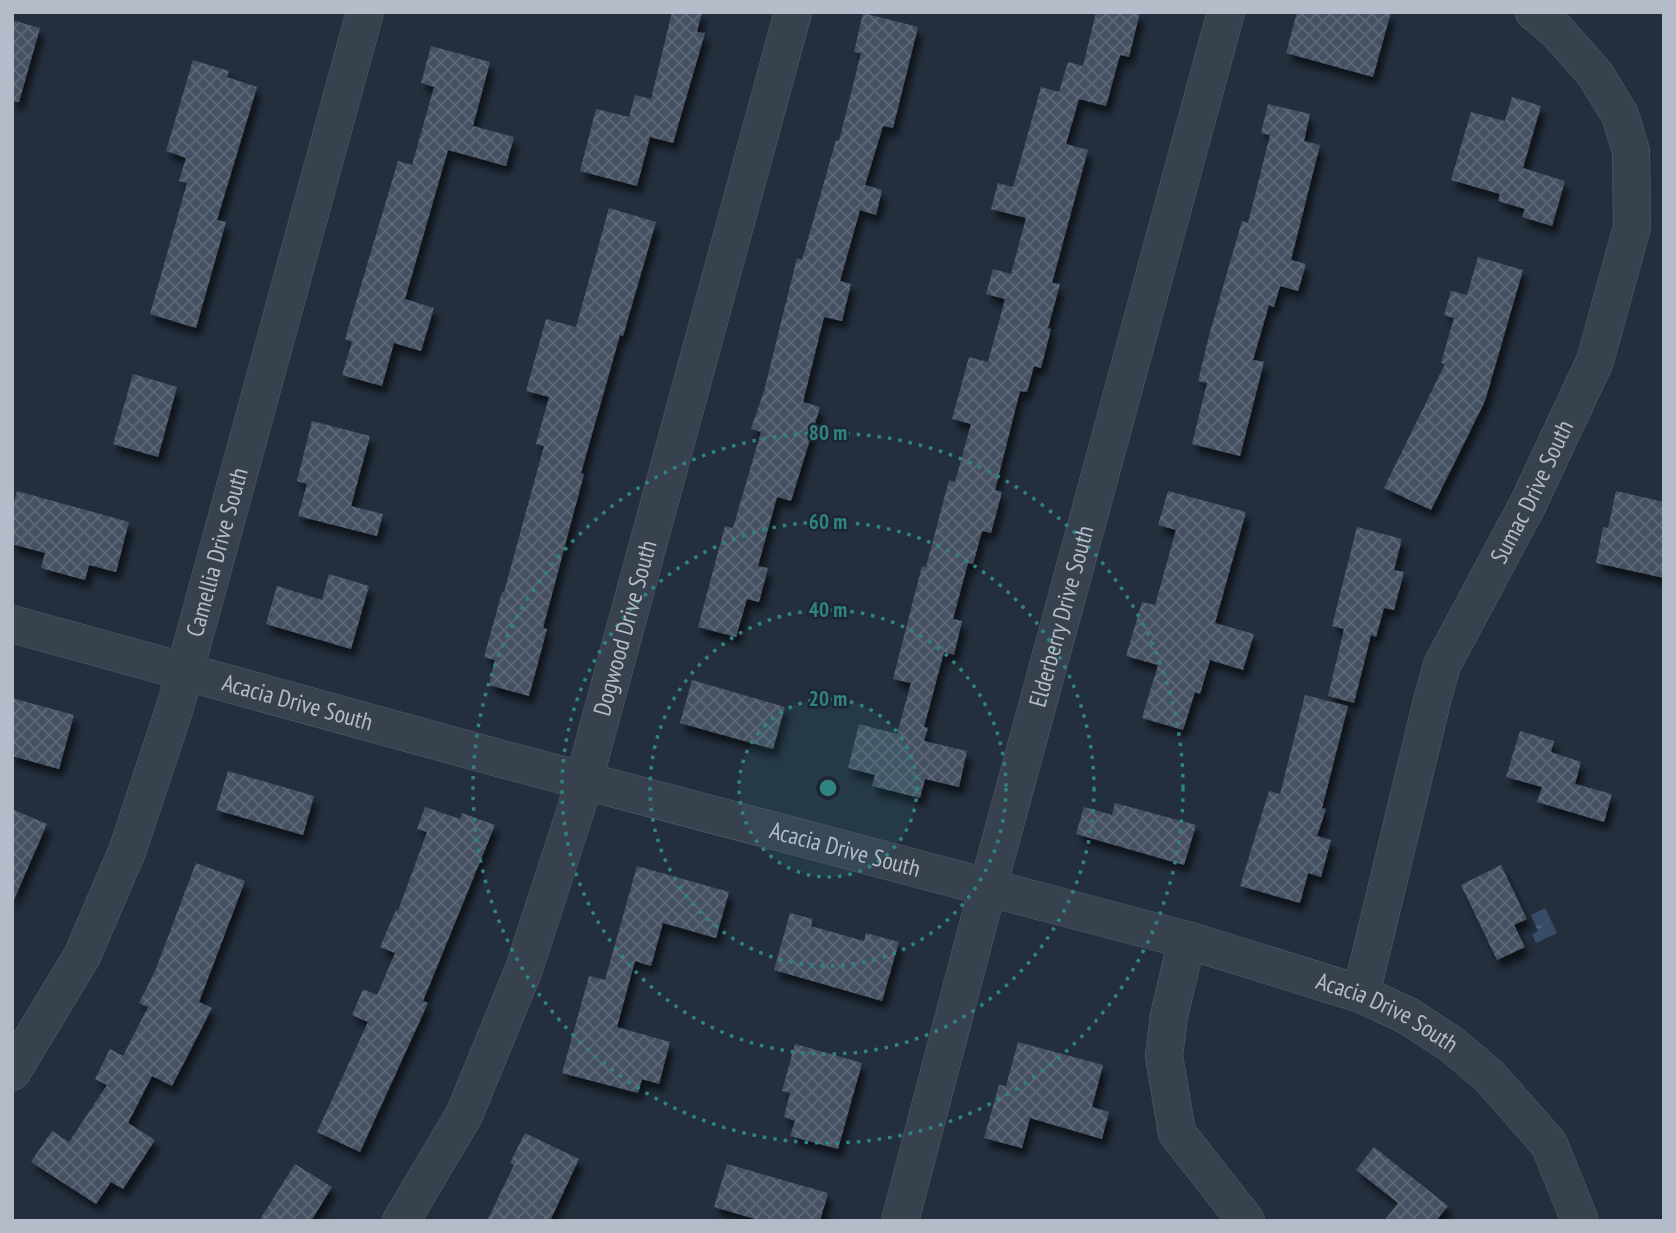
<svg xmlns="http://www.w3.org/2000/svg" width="1676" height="1233" font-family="'PT Sans Narrow',sans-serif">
	<defs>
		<pattern id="water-ripples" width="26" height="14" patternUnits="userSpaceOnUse" patternTransform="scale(1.75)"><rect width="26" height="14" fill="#394c67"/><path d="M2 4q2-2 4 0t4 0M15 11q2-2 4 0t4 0" fill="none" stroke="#53647b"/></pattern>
		<pattern id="building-cross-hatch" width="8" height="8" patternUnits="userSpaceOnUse" patternTransform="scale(1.75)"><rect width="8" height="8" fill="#455162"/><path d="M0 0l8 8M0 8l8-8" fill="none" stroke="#5d6877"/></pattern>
		<filter id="shadow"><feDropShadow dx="4.5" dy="8" stdDeviation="3.5" flood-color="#0009"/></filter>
	</defs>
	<rect width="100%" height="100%" fill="#242f3e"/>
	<!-- water -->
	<path fill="url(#water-ripples)" d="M1545,908l12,25 -21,10 -4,-9 6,-3 -7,-16z"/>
	<!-- building -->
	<g fill="url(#building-cross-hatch)" filter="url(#shadow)">
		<path d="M672,12h30l-5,20 8,1 -32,110 -23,-6 -13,49 -57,-15 16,-62 33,8 6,-22 16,4z"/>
		<path d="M1096,12h44l-11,45 -9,-2 -14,51 -27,-7 -13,45 22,6 -36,133 8,1 -12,44 3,1 -10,39 -7,-2 -7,26 -7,-1 -25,99 7,2 -11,41 -9,-2 -9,33 -5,-1 -15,56 9,2 -8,34 -10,-3 -20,75 4,1 -4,13 43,10 -8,36 -34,-8 -5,19 -48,-12 3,-11 -27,-7 11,-44 38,10 14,-51 -18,-4 29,-113 4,1 23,-87 6,2 16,-58 -19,-5 17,-62 19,5 17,-63 -19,-5 7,-25 18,5 15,-56 -35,-9 7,-26 15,4 28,-100 18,5 9,-30 15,4z"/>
		<path d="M1297,12h94l-18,65 -87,-24z"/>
		<path d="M863,13l55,14 -25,101 -10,-2 -18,59 17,5 -6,25 -16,-5 -20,71 11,3 -9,37 -18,-4 -21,85 17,5 -29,94 -14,-4 -19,69 10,2 -9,34 -12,-3 -11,38 -38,-10 27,-101 8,2 28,-96 -10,-3 13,-38 33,-133 5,2 34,-120 3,1 22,-88 -7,-1z"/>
		<path d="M12,20l28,8 -21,74 -7,-1z"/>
		<path d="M431,46l59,16 -17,64 41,11 -8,29 -58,-16 -43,149 29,9 -13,43 -27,-8 -12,43 -40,-11 10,-33 -7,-3 53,-178 14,4 22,-78 -13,-4z"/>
		<path d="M193,60l36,11 -2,6 30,10 -40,133 9,2 -30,106 -46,-14 37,-131 -8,-2 7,-23 -20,-7z"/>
		<path d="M1512,97l29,9 -18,62 42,13 -13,45 -30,-9 3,-8 -27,-8 2,-7 -49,-14 20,-68 34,9z"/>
		<path d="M1268,104l42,10 -6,27 16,4 -29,115 15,4 -8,27 -18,-5 -6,21 -5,-2 -16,55 11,2 -24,94 -48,-12 15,-61 -9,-2 12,-49 32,-111 6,2 22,-88 -9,-2z"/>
		<path d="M609,208l47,14 -33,114 -3,-1 -39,138 3,1 -41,154 4,1 -18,67 -40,-11 6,-25 -11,-3 18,-65h2l40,-146 -8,-2 13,-47 -23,-6 20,-72 30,8z"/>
		<path d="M1478,257l45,13 -38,131 -54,109 -47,-22 61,-124 -4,-1 13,-45 -10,-3 7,-24 16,4z"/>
		<path d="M133,374l44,13 -19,70 -45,-13z"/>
		<path d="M312,421l58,15 -19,70 32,8 -6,22 -79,-20 9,-32 -10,-3z"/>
		<path d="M17,491l112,31 -13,50 -27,-7 -4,15 -44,-12 4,-15 -33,-9v-35z"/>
		<path d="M1168,491l78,21 -31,111 39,11 -11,36 -33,-10 -10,34 -5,-2 -12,38 -41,-12 16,-53 -32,-9 16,-54 13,3 21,-75 -18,-5z"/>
		<path d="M1616,491l48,11v76l-68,-15 7,-36 5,1z"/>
		<path d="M1357,527l45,12 -8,31 10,2 -10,38 -10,-2 -8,29 -5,-2 -17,68 -26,-7 16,-67 -12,-3z"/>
		<path d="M329,574l40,12 -18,63 -85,-25 11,-38 45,14z"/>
		<path d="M692,680l93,27 -12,42 -93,-26z"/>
		<path d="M1305,695l43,11 -26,102 4,1 -9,27 14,4 -10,37 -13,-4 -8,30 -60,-17 29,-95 11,3z"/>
		<path d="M12,698l62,17 -15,54 -47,-13z"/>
		<path d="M1520,731l34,10 -3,11 30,10 -6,22 37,10 -8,28 -67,-20 5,-15 -36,-10z"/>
		<path d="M228,771l86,25 -11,39 -87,-25z"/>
		<path d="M1115,803l81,22 -12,40 -108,-31 8,-27 28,8z"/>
		<path d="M425,807l35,12 2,-6 33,12 -72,176 5,2 -68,149 -43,-20 51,-110 -16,-7 11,-26 14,6 18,-42 -15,-6 16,-37 2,1 29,-79 -10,-3z"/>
		<path d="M12,809l35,15 -35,80z"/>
		<path d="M196,863l49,18 -46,121 13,6 -40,78 -20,-10 -24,47 27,17 -32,49 -12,-7 -15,22 -65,-42 21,-31 17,11 38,-57 -12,-6 15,-30 13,7 25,-49 -9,-4 16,-32z"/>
		<path d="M1501,865l26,54 -13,6 11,22 -28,13 -36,-75z"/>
		<path d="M637,866l92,26 -13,46 -53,-15 -12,43 -16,-5 -18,66 53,15 -11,42 -17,-5 -4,14 -76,-20 27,-97 16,4z"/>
		<path d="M790,913l23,6 -2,7 53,15 2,-8 33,9 -17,59 -108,-31z"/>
		<path d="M1018,1042l85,23 -11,42 17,5 -7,27 -72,-21 -8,30 -38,-10 15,-53 7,1z"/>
		<path d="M795,1044l67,19 -24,86 -48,-13 5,-15 -11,-4 6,-24 -8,-2z"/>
		<path d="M525,1133l54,26 -29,62h-63l27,-56 -4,-2z"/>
		<path d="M1374,1147l74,59 -12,15h-52l14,-18 -42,-33z"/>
		<path d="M295,1164l37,23 -21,34h-52z"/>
		<path d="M727,1164l101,29 -8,28h-58l-48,-14z"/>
	</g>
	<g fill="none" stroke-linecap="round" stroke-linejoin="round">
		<defs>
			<g id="minor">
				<path id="s1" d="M12,624l490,135 685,181 174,54 47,22 43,28 38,32 60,68 31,77"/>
				<path d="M1187,940l-18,76 -5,40 13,77 69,88"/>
				<path id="s2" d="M1361,994l71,-293 10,-36 86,-161 67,-143 37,-134 -1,-76 -11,-36 -25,-41 -39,-44 -22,-18"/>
				<path id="s3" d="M12,1072l70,-116 46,-107 47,-142 190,-695"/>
				<path id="s4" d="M401,1221l63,-106 60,-146 52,-160 217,-797"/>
				<path id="s5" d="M900,1221l88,-334 238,-875"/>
			</g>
		</defs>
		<!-- minor casing -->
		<use href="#minor" stroke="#565f6c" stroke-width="38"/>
		<!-- minor -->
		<use href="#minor" stroke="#38414e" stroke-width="37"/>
	</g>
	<!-- distance rings -->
	<circle cx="828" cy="788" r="89" fill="#308480" fill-opacity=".12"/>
	<g fill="none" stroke="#308480" stroke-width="3.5" stroke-dasharray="3.5 7">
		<circle cx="828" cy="788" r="89"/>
		<circle cx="828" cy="788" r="178"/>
		<circle cx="828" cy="788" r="266"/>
		<circle cx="828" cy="788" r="355"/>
	</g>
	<g text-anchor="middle" stroke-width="5" stroke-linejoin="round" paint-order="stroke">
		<!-- street labels -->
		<g font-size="24" fill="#b4bcc9" stroke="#1d2633">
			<text dy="8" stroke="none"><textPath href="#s2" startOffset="534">Sumac Drive South</textPath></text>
			<text dy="8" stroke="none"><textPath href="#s3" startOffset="562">Camellia Drive South</textPath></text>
			<text dy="8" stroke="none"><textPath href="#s5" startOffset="626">Elderberry Drive South</textPath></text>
			<text dy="8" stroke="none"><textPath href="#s4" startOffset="637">Dogwood Drive South</textPath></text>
			<text dy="8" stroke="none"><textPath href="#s1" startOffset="296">Acacia Drive South</textPath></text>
			<text dy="8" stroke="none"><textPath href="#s1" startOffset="863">Acacia Drive South</textPath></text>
			<text dy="8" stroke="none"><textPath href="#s1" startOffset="1430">Acacia Drive South</textPath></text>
		</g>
	</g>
	<circle cx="828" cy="788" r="10" fill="#308480" stroke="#1d2633" stroke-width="3.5"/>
	<g font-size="21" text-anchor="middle" font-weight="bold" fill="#308480" stroke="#1d2633" stroke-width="5" stroke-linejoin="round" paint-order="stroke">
		<text x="828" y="440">80 m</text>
		<text x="828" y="529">60 m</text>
		<text x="828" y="617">40 m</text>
		<text x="828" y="706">20 m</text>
	</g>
	<!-- border -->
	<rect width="1676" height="1233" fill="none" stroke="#b4bcc9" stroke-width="28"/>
</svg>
